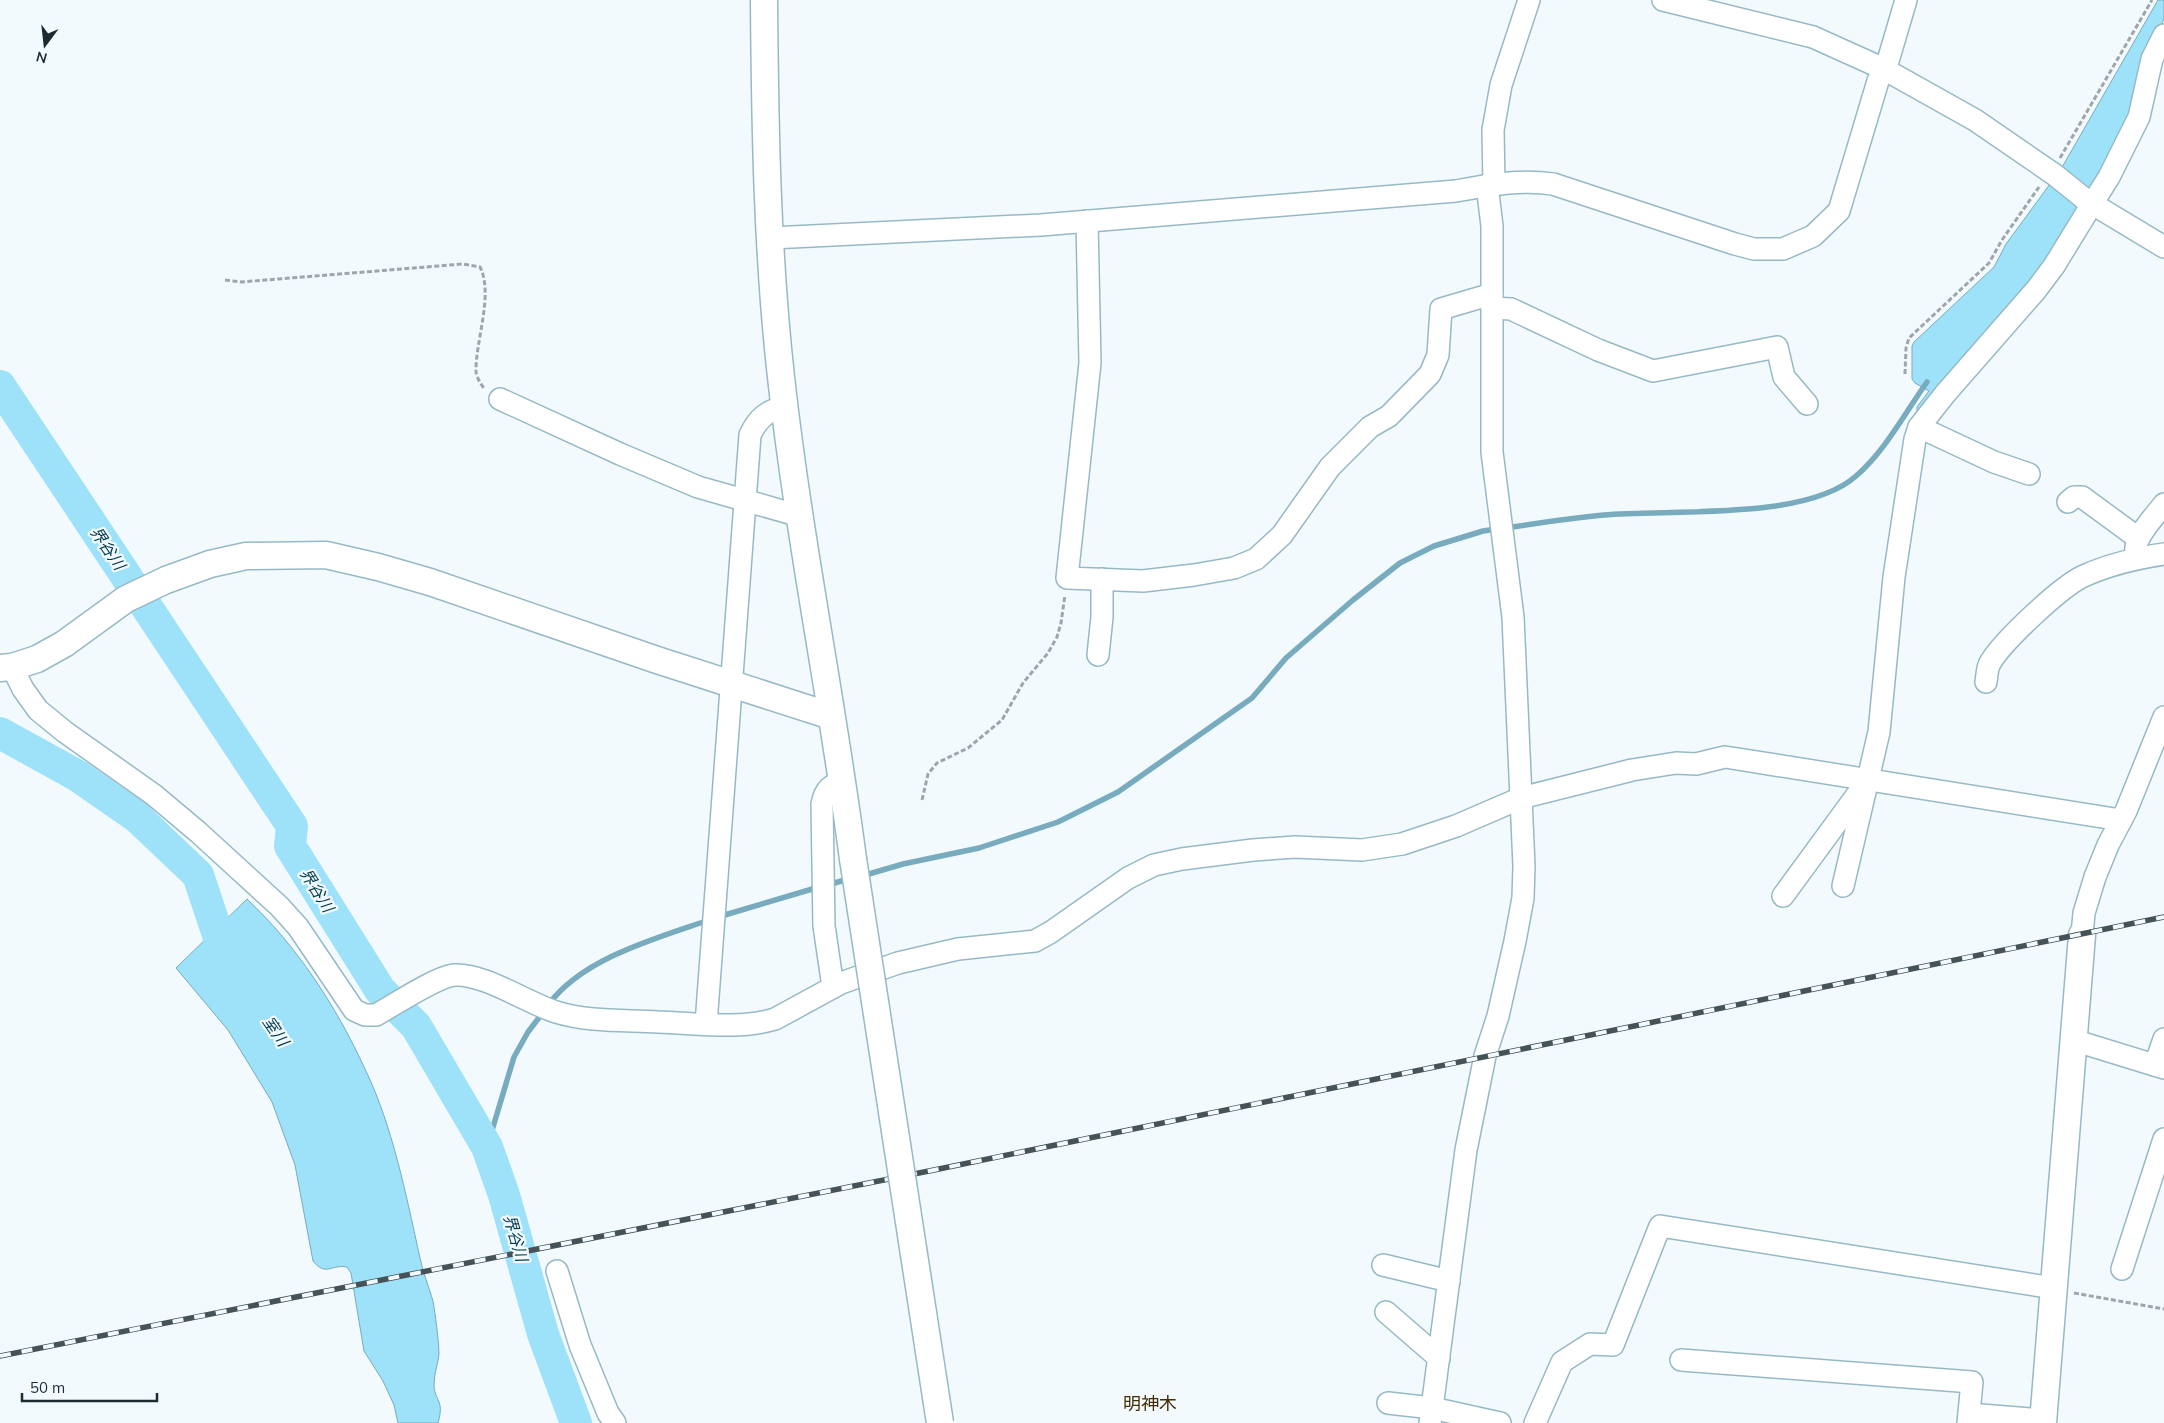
<svg xmlns="http://www.w3.org/2000/svg" width="2164" height="1423" font-family="Mulish,'Noto Sans JP',sans-serif">
	<rect width="100%" height="100%" fill="#f3fafd"/>
	<!-- water -->
	<g fill="#9ee2fa" stroke="#77abbd">
		<path d="M2158,0h6v19l-27,58 -4,29 -40,79c-8,4 -15,18 -16,27l-26,44 -134,158v-7l12,-16 -14,-8 -3,-4v-33l2,-4 80,-75 12,-23 55,-75z"/>
		<path d="M247,899c50,47 89,107 118,170 28,58 41,126 55,189 3,15 9,29 13,43 2,11 6,41 6,53 -1,10 -5,20 -5,30 0,17 11,15 4,39h-40l-4,-18 -11,-24 -19,-30 -13,-78 -4,-6c-16,-3 -21,10 -34,-6l-18,-96 -23,-63 -44,-72 -52,-62z"/>
	</g>
	<g fill="none" stroke-linecap="round" stroke-linejoin="round">
		<!-- stream -->
		<g stroke="#77abbd" stroke-width="5.5">
			<path d="M1506,528c32,-5 65,-10 98,-13 66,-6 202,6 252,-39 29,-25 49,-63 71,-94"/>
			<path d="M862,876l41,-12 76,-16 79,-26 60,-30 134,-94 34,-40 67,-58 47,-37 34,-17 49,-15 14,-2"/>
			<path d="M828,885l20,-6"/>
			<path d="M718,917l101,-30"/>
			<path d="M549,1004c34,-46 108,-66 160,-84"/>
			<path d="M487,1147l27,-90 14,-25 16,-21"/>
		</g>
		<!-- river -->
		<g stroke="#9ee2fa" stroke-width="32">
			<path d="M0,386l292,440 -2,20 90,144 36,36 71,121 17,48 39,139 33,89"/>
			<path d="M0,733l78,43 59,41 61,58 28,84 7,10"/>
		</g>
		<defs>
			<g id="minor">
				<path d="M1663,0l150,37 71,32 91,51 80,55 31,25 78,47"/>
				<path d="M1494,185l-1,-55 8,-45 28,-85"/>
				<path d="M1087,221l3,142 -23,215 76,3 51,-6 40,-7 22,-9 26,-24 48,-68 40,-40 19,-11 41,-42 8,-19 3,-46 51,-15"/>
				<path d="M771,238l270,-13 415,-34c33,-6 64,-12 97,-7l182,60 19,5h29l30,-13 26,-25 39,-130 10,-20 18,-61"/>
				<path d="M1492,308l19,1 87,41 55,21 124,-24 7,30 23,27"/>
				<path d="M500,399l120,55 78,33 102,29"/>
				<path d="M1919,427l75,35 35,12"/>
				<path d="M2068,502l6,-5h8l56,41"/>
				<path d="M2136,552c-3,-14 20,-37 28,-48"/>
				<path d="M1098,655l4,-38v-38"/>
				<path d="M12,667l11,22 15,21 27,22 89,63 44,37 81,74 19,21 56,83 11,5h11c18,-10 60,-38 78,-40 30,-2 73,28 102,37 32,10 69,8 102,10 38,1 80,8 117,-3l66,-36 57,-20 60,-14 77,-8 16,-9 77,-54 26,-13 28,-6 71,-9 42,-3 67,3 40,-6 54,-18 65,-28 111,-28 44,-7 20,1 29,-7 396,63"/>
				<path d="M1986,682c1,-6 1,-14 4,-19 12,-21 73,-79 96,-88 25,-11 51,-17 78,-21"/>
				<path d="M1843,886l36,-154 15,-155 21,-138 4,-12 26,-33 91,-104 18,-24 38,-62 17,-27 30,-60 13,-58 12,-24"/>
				<path d="M1783,896l79,-108"/>
				<path d="M2082,935l2,-22 11,-36 13,-32 18,-34 38,-94"/>
				<path d="M833,987l-9,-61 -2,-122c3,-14 7,-17 19,-23"/>
				<path d="M706,1024l44,-589c8,-17 17,-24 35,-29"/>
				<path d="M2073,1040l91,28"/>
				<path d="M2155,1065l9,-26"/>
				<path d="M1383,1265l66,16"/>
				<path d="M2122,1269l42,-130"/>
				<path d="M557,1271l23,74 28,68 7,10"/>
				<path d="M1386,1312l53,46"/>
				<path d="M1681,1360l291,22 -4,41"/>
				<path d="M1388,1403l44,5 68,15"/>
				<path d="M1969,1414l74,6"/>
				<path d="M1430,1423l36,-273 19,-94 13,-40 17,-75 8,-43 1,-32 -11,-249 -21,-165v-226l-5,-41"/>
				<path d="M1535,1423l27,-61 28,-18 23,1 47,-119 394,62"/>
			</g>
			<g id="tertiary">
				<path d="M764,0c1,126 3,252 17,377 18,162 51,321 72,482"/>
				<path d="M0,668l12,-1 25,-8 27,-15 62,-45 40,-19 44,-16 36,-8 80,-1 52,12 52,15 227,78 174,56"/>
				<path d="M2043,1423l39,-488"/>
			</g>
		</defs>
		<!-- minor casing -->
		<use href="#minor" stroke="#97b9c5" stroke-width="24"/>
		<!-- tertiary casing -->
		<use href="#tertiary" stroke="#97b9c5" stroke-width="29"/>
		<!-- path -->
		<g stroke="#9da7ab" stroke-width="3" stroke-dasharray="5 2.5" stroke-linecap="butt">
			<path d="M2060,158l92,-158"/>
			<path d="M225,280l16,2 222,-18 17,3c14,27 -5,76 -4,105 1,6 5,13 9,17"/>
			<path d="M1905,374l1,-26 3,-10 80,-75 13,-23 37,-53"/>
			<path d="M922,800l6,-26 9,-11 31,-15 34,-28 21,-37 25,-30 9,-16 4,-14 4,-28"/>
			<path d="M2074,1293l90,16"/>
		</g>
		<!-- minor -->
		<use href="#minor" stroke="#fff" stroke-width="21"/>
		<!-- tertiary -->
		<use href="#tertiary" stroke="#fff" stroke-width="26"/>
		<defs>
			<path id="rail" d="M0,1356l934,-186 1230,-253"/>
		</defs>
		<!-- rail casing -->
		<use href="#rail" stroke="#455257" stroke-width="5.5"/>
		<!-- rail -->
		<use href="#rail" stroke="#f3fafd" stroke-width="4" stroke-dasharray="11" stroke-linecap="butt"/>
		<defs>
			<path id="tertiary-bridge" d="M853,859l87,564"/>
		</defs>
		<!-- tertiary-bridge casing -->
		<use href="#tertiary-bridge" stroke="#97b9c5" stroke-width="29" stroke-linecap="butt"/>
		<!-- tertiary-bridge -->
		<use href="#tertiary-bridge" stroke="#fff" stroke-width="26"/>
	</g>
	<g text-anchor="middle" stroke-width="4.5" stroke-linejoin="round" paint-order="stroke">
		<!-- water labels -->
		<g font-size="16" font-style="italic" fill="#003c4c" stroke="#f3fafd">
			<text transform="translate(108 548) rotate(56)" y="6">界谷川</text>
			<text transform="translate(317 890) rotate(58)" y="6">界谷川</text>
			<text transform="translate(276 1031) rotate(55)" y="6">室川</text>
			<text transform="translate(516 1238) rotate(74)" y="6">界谷川</text>
		</g>
		<!-- quarter labels -->
		<g font-size="18" fill="#432e07" stroke="#f3fafd">
			<text x="1150" y="1410">明神木</text>
		</g>
	</g>
	<!-- north arrow -->
	<g transform="translate(45 45) rotate(195)" stroke="#f3fafd" stroke-width="4" paint-order="stroke">
	<path d="M0-4L9 19L0 12L-9 19Z" fill="#1d2b30"/>
	<text y="-8" font-size="14" font-weight="bold" text-anchor="middle" fill="#1d2b30">N</text>
	</g>
	<!-- scale -->
	<path d="M22 1393v8h135v-8" fill="none" stroke="#1d2b30" stroke-width="2.5"/>
	<text x="30" y="1393" font-size="15" fill="#1d2b30" stroke="#f3fafd" stroke-width="4" paint-order="stroke">50 m</text>
</svg>
